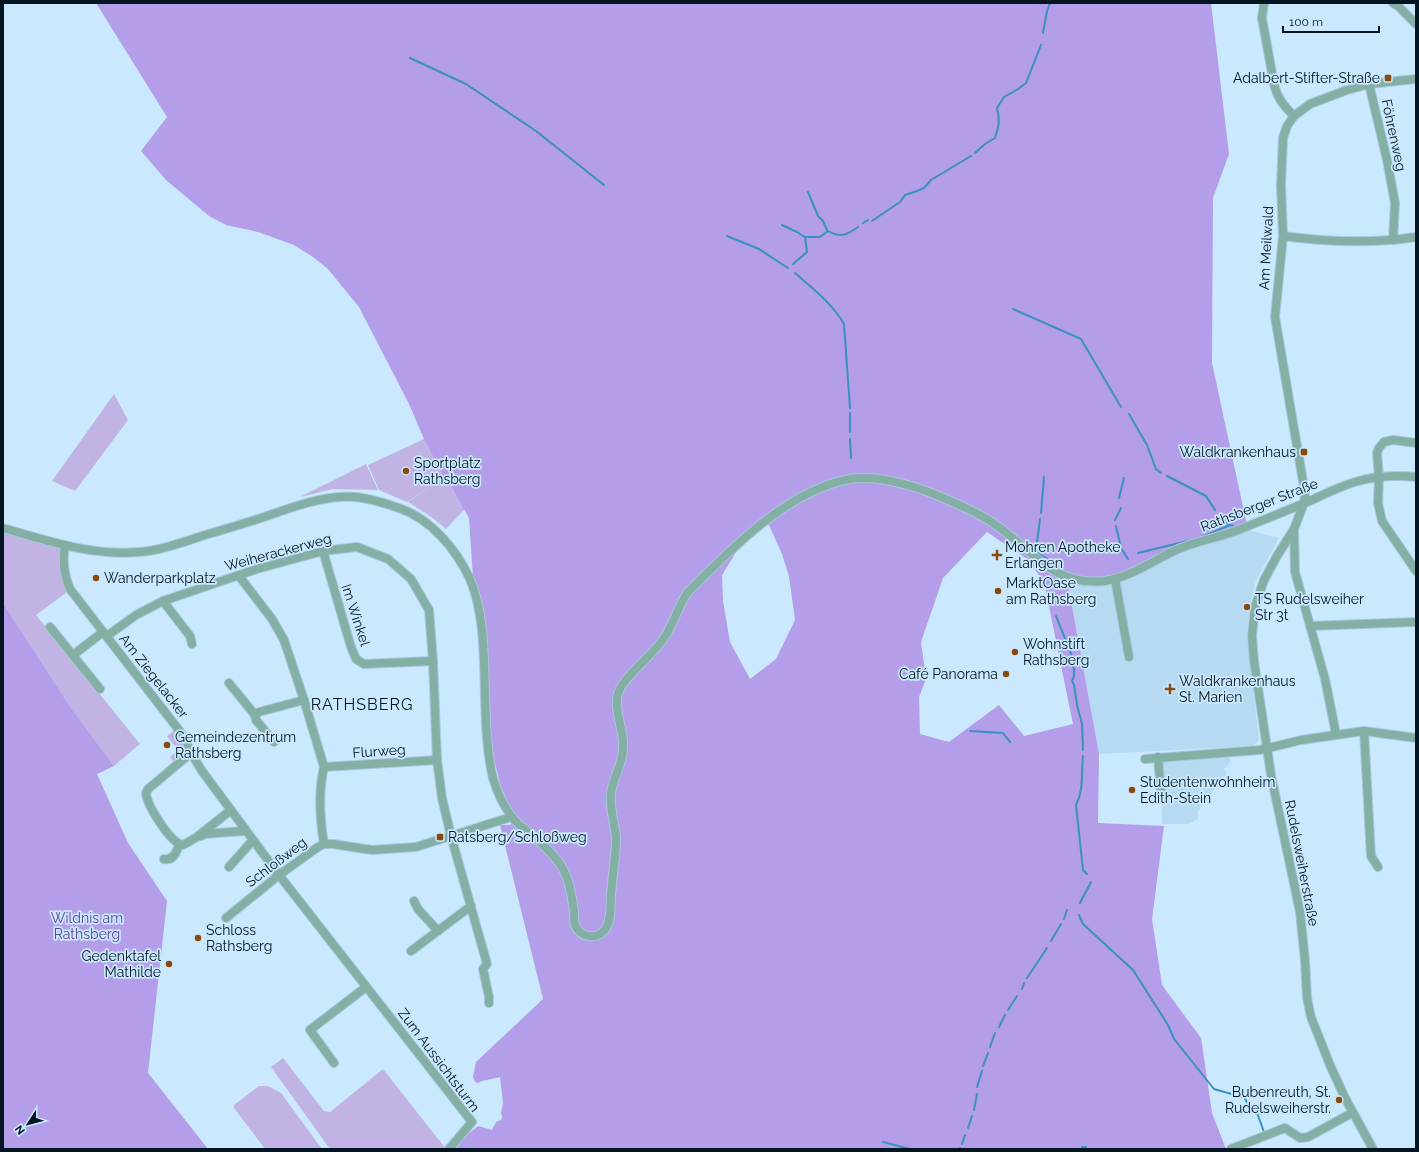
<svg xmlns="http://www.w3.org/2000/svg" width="1419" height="1152" font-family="Raleway,sans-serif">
	<rect width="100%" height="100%" fill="#cae9ff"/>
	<!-- built -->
	<g fill="#b6daf1">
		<path d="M1248,530l31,8 -23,42 -7,30 -2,29 12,101 -6,6 -154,8 -31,-171 14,1z"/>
		<path d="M1228,755l3,6 -7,8 3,4 -29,38v8l-9,5h-27l-1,-64z"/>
	</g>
	<!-- green -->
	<g fill="#c1b4e5">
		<path d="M114,394l14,26 -53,71 -23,-10z"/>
		<path d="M424,439l20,39 2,-1 19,33 -2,1 -17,18 -16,-13 -22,-14 27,-18 -28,18 -28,-12 -11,-25z"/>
		<path d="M366,464l12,26 -45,-1 -33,8z"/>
		<path d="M3,528l62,18 2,35 -1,12 -30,22 104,129 -26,22 -43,-58 -68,-105z"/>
		<path d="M175,730l9,12 -2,6 2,6 -10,9 -4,-6 8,-7 -11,-14z"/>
		<path d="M283,1058l41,53 6,1 53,-43 63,80h-116l-59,-82z"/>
		<path d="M259,1086h9l13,7 41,56h-57l-31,-41v-3z"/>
	</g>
	<!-- forest -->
	<g fill="#b49de9" fill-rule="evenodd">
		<path d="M96,3h1115l18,151 -16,44 -1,165 36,167 -59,18 -38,18 -69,18h-14l31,170 -1,69 66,3 -12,93 10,66 39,53 11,75 14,36h-775l5,-5 22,-18 14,4 4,-8 5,-2 1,-3 -1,-4 2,-10 -3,-26 -18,4 -4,2 -3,-1 -2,-5 3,-15 67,-63 -43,-174h10l6,-9 -6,-8 -9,-21 -9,-35 -5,-109 -2,-18 -12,-47 -4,-60 -23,-41 -2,1 -20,-39 -15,-35 -50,-97 -31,-38 -15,-12 -19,-12 -36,-13 -32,-7 -17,-9 -43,-36 -25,-29 26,-34zM766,525h3l13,29 7,22 6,44 -19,39 -26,20 -20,-37 -7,-41 -1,-26 16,-26zM987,532l40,27 17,23 29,142 -49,12 -25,-31 -50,37 -29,-8 -1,-37 7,-18 -5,-37 22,-64z"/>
		<path d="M3,603l68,105 43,58 -17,8 31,69 39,58 -19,172 60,76h-205z"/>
	</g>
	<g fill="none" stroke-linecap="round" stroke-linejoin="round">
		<!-- stream -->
		<g stroke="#3a91c2" stroke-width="2">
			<path d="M1043,33l4,-22 3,-8"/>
			<path d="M410,58l56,26 70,47 68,54"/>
			<path d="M975,153l10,-9 10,-6c4,-12 5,-17 2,-30l7,-11 14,-8 8,-6 15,-38"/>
			<path d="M808,192l10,24 5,5 4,9"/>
			<path d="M872,221l28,-19 5,-7 12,-4 7,-3 7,-8 40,-24"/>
			<path d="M863,223l5,-3"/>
			<path d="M782,225l15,7 8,5"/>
			<path d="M727,236l32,13 29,19"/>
			<path d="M793,264l14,-12 -2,-15h15l8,-6c12,7 19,4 30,-4"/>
			<path d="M795,273c18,16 37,30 49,51l6,84"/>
			<path d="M1013,309l68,30 40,68"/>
			<path d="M850,413v19"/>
			<path d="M1129,414l18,31 9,24 5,4"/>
			<path d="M850,439l1,19"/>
			<path d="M1167,476l39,20 9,14"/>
			<path d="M1119,498l5,-20"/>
			<path d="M1041,513l3,-36"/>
			<path d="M1219,517l10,8"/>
			<path d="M1040,519l-4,31 2,3 14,9"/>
			<path d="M1115,520l6,-12"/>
			<path d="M1116,526l5,22 7,11"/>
			<path d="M1202,537l28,-12 3,1"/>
			<path d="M1138,553l58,-14"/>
			<path d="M1056,616l16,40c0,10 5,16 0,25l2,4 3,20 5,19 1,26"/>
			<path d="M970,731l33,2 7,9"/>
			<path d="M1083,756c-2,17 1,34 -7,49l7,65 4,4"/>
			<path d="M1080,903l11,-21"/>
			<path d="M1079,915l4,9 50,46 35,55 6,14 40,50 28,8"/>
			<path d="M1064,919l3,-9"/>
			<path d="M1051,941l10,-17"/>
			<path d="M1027,978l20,-30"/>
			<path d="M1022,989l2,-6"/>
			<path d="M1008,1010l9,-14"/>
			<path d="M999,1027l6,-12"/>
			<path d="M990,1047l5,-14"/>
			<path d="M983,1066l5,-13"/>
			<path d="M977,1087l5,-16"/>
			<path d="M1245,1099l6,10 5,1 8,22"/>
			<path d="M974,1110l3,-16"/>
			<path d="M968,1128l4,-12"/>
			<path d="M883,1142l27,7"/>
			<path d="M962,1144l3,-9"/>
			<path d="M1082,1147h4"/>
			<path d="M960,1149v-1"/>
		</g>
		<defs>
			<g id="minor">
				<path d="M1264,3l-2,15 12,66c3,14 10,22 20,32"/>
				<path d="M1393,3l5,3 18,18"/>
				<path d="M1369,84l18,76 8,43 -2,37"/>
				<path d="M1283,236c44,6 88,8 133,1"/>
				<path d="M1416,443l-23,-3 -9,2 -5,6 -2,5 2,24 -1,26 4,18 34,50"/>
				<path d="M3,528c48,14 95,30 146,23 19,-3 38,-10 56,-16 21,-6 41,-12 62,-19 28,-10 58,-21 88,-19 15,1 29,6 44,11 32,11 57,41 71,71 7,16 10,33 12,51 5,48 0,102 11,148 4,14 11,29 20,40 5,7 13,12 19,17 11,10 24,21 31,34 7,13 9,29 11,43 0,4 0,10 1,13 6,14 24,15 31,3 6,-9 4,-22 5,-32 1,-19 5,-39 5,-58 -1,-15 -7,-30 -5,-45 2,-15 11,-28 12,-43 2,-18 -8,-35 -6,-52 2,-19 36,-42 47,-60 10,-15 14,-32 24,-46 43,-43 100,-102 162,-113 28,-4 58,5 84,15 26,11 53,22 75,41 31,25 51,51 96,46 26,-4 47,-20 71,-31 19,-9 42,-12 62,-20 25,-10 51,-20 76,-31 13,-6 27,-13 41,-17 20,-6 40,-7 61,-5"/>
				<path d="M1294,530l1,42 30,107 11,55"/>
				<path d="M65,546c-3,16 -1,29 5,43l115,149 6,15 11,18 77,104 193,247 -23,27"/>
				<path d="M323,551l28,96 5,12 8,5 69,-3"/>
				<path d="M239,576l33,43 12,21 20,60 20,67c-6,25 -4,53 0,77"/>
				<path d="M1115,579l14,78"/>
				<path d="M163,601l27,35 2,8"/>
				<path d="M1310,626l106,-4"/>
				<path d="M50,627l50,62"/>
				<path d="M107,636l29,-21 27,-14 94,-32 66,-18 34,-4 31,12 23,20 18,31 4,51 4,99 5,38 9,38 36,128 -4,5 6,28v6"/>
				<path d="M73,655l30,-23"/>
				<path d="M229,683l26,32 4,-3 45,-12"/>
				<path d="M255,715l1,5 18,22"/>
				<path d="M1364,731l7,125 7,11"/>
				<path d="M191,753l-43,36 -2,4c1,12 24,50 37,52l14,-8 34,-27"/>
				<path d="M1158,757l3,35"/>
				<path d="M1145,759l115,-9 41,-10 63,-9 52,7"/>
				<path d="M324,767l113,-7"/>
				<path d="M201,836l4,-2 38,-3 2,-2"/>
				<path d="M164,859c9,2 13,-7 15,-15"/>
				<path d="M229,867l24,-27"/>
				<path d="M414,901l4,8 20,22"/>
				<path d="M226,918l53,-43 39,-28 6,-3h9l39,6 44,-3 95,-30"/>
				<path d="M411,951l60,-45"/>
				<path d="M334,1063l-24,-33 56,-43"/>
				<path d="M1231,1149l54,-21 15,10 8,-1 44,-24"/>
				<path d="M1373,1149l-28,-51 -15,-33 -19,-48 -4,-19 -2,-38 -5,-48 -29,-137 -17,-114 -2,-25 3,-29 9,-27 13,-24 17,-27 10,-26 1,-10 -30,-176 8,-81 -2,-51 2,-47 4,-12 7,-10 16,-12 37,-14 22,-6 47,-5"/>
			</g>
		</defs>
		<!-- minor casing -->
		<use href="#minor" stroke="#aac7db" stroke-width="10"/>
		<!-- minor -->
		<use href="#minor" stroke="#83afa4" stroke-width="8"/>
	</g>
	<!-- markers -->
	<g fill="#884a0e" stroke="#cae9ff" stroke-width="1.5">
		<rect x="1384" y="74" width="8" height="8" rx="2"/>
		<rect x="1300" y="448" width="8" height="8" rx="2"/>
		<circle cx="406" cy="471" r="4"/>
		<path d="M995 549h4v4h4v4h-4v4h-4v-4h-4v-4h4z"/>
		<circle cx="96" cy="578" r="4"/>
		<circle cx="998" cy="591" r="4"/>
		<circle cx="1247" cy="607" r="4"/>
		<circle cx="1015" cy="652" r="4"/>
		<circle cx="1006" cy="674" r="4"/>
		<path d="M1168 683h4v4h4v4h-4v4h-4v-4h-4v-4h4z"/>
		<circle cx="167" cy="745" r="4"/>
		<circle cx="1132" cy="790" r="4"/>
		<rect x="436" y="833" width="8" height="8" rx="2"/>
		<circle cx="198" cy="938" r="4"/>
		<circle cx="169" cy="964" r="4"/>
		<circle cx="1339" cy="1100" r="4"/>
	</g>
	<g text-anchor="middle" stroke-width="3.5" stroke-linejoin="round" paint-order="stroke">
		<!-- poi labels -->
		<g font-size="14" fill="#021521" stroke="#cae9ff" text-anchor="start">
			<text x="1380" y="83" text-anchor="end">Adalbert-Stifter-Straße</text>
			<text x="1296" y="457" text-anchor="end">Waldkrankenhaus</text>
			<text x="414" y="468">Sportplatz<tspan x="414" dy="16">Rathsberg</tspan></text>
			<text x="1005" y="552">Mohren Apotheke<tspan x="1005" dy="16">Erlangen</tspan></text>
			<text x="104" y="583">Wanderparkplatz</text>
			<text x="1006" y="588">MarktOase<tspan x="1006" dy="16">am Rathsberg</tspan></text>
			<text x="1255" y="604">TS Rudelsweiher<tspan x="1255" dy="16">Str 3t</tspan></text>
			<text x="1023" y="649">Wohnstift<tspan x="1023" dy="16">Rathsberg</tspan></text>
			<text x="998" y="679" text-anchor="end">Café Panorama</text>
			<text x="1179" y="686">Waldkrankenhaus<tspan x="1179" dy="16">St. Marien</tspan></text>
			<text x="175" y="742">Gemeindezentrum<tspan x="175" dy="16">Rathsberg</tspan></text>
			<text x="1140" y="787">Studentenwohnheim<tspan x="1140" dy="16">Edith-Stein</tspan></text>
			<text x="448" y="842">Ratsberg/Schloßweg</text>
			<text x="206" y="935">Schloss<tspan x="206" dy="16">Rathsberg</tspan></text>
			<text x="161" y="961" text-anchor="end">Gedenktafel<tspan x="161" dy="16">Mathilde</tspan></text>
			<text x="1331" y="1097" text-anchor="end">Bubenreuth, St.<tspan x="1331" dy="16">Rudelsweiherstr.</tspan></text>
		</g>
		<!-- street labels -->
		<g font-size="14" fill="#021521" stroke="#cae9ff">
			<text transform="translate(1394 135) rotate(78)" y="5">Föhrenweg</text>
			<text transform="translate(1266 248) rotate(-87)" y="5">Am Meilwald</text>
			<text transform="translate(1259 505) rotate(-21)" y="5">Rathsberger Straße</text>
			<text transform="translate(278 552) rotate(-15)" y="5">Weiherackerweg</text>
			<text transform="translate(356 615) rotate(72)" y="5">Im Winkel</text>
			<text transform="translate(154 676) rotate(52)" y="5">Am Ziegelacker</text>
			<text transform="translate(379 751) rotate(-4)" y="5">Flurweg</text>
			<text transform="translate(276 862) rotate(-37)" y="5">Schloßweg</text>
			<text transform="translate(1302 863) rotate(79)" y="5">Rudelsweiherstraße</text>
			<text transform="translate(439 1060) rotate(53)" y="5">Zum Aussichtsturm</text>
		</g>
		<!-- park labels -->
		<g font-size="14" fill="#603f99" stroke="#cae9ff">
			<text x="87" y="923">Wildnis am<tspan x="87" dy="16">Rathsberg</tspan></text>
		</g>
		<!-- quarter labels -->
		<g font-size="16" letter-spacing="1" fill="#021521" stroke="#cae9ff">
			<text x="362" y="710">RATHSBERG</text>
		</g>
	</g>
	<!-- border -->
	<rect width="1419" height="1152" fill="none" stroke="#021521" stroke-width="8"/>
	<!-- north arrow -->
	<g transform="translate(28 1124) rotate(234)" stroke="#cae9ff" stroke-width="3" paint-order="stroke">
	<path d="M0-3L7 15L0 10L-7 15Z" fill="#021521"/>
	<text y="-6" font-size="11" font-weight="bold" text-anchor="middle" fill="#021521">N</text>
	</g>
	<!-- scale -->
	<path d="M1283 26v6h96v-6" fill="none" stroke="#021521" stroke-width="2"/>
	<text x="1289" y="26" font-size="12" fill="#021521" stroke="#cae9ff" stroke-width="3" paint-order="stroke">100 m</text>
</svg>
